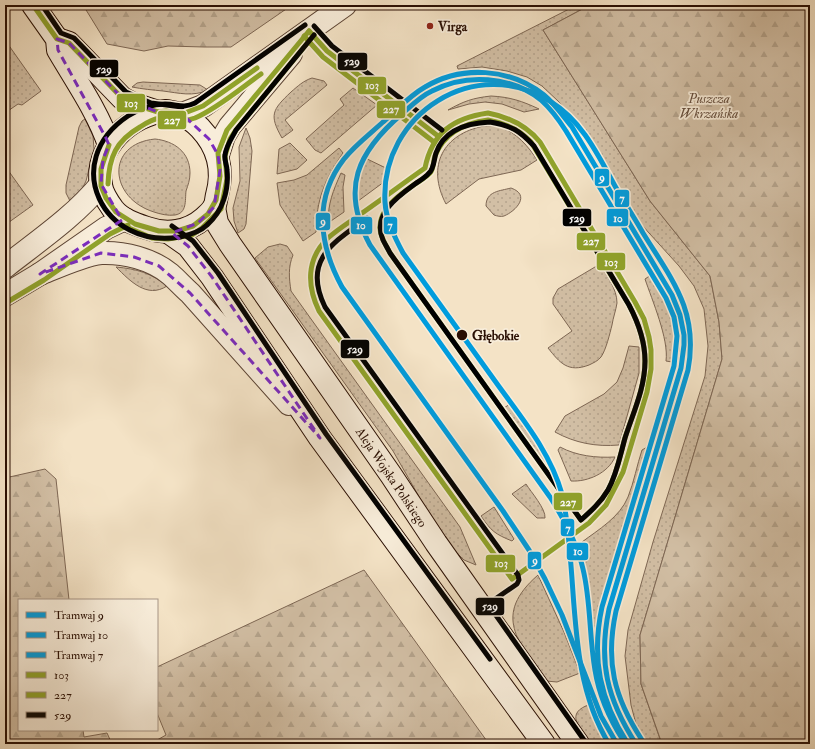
<svg xmlns="http://www.w3.org/2000/svg" width="815" height="749" font-family="'IM FELL Double Pica',serif">
	<defs>
		<pattern id="green-dots" width="8" height="8" patternUnits="userSpaceOnUse"><rect width="8" height="8" fill="#d2bfa5"/><path d="M2 2h.1M6 6h.1" fill="none" stroke="#b4a38c" stroke-width="1.8" stroke-linecap="round"/></pattern>
		<pattern id="forest-firs" width="22" height="20" patternUnits="userSpaceOnUse"><rect width="22" height="20" fill="#d2bfa5"/><path d="M5 1l3.5 6h-7zM16 11l3.5 6h-7z" fill="#b4a38c"/></pattern>
	</defs>
	<rect width="100%" height="100%" fill="#f4e3c6"/>
	<filter id="stains"><feTurbulence type="fractalNoise" baseFrequency=".005" numOctaves="4"/><feColorMatrix values="0 0 0 0 .2 0 0 0 0 .09 0 0 0 0 .02 0 0 0 .5 -.17"/></filter>
	<radialGradient id="worn" r=".72"><stop offset=".6" stop-color="#630" stop-opacity="0"/><stop offset="1" stop-color="#630" stop-opacity=".3"/></radialGradient>
	<!-- green -->
	<g fill="url(#green-dots)" stroke="#7e6754">
		<path d="M577,5h13l-47,25 107,171 60,75 9,46 3,37 -82,276 1,49 19,55 -6,5h-10l-8,-20 -5,-19 -6,-49 3,-26 25,-88 52,-166 3,-30 -4,-37 -10,-23 -15,-20 -49,-54 -54,-91 -18,-20 -16,-15 -15,-9 -20,-6 -25,-4 -24,2 -1,-3z"/>
		<path d="M5,40l36,51 -19,14 -4,-1 -13,9z"/>
		<path d="M312,78l12,3 3,4 -42,35 8,10 -11,8c-13,-23 -10,-28 9,-46 7,-6 12,-11 21,-14z"/>
		<path d="M143,82l57,3 8,5c-15,7 -29,3 -45,1 -10,-1 -21,-2 -31,-4l5,-4z"/>
		<path d="M353,88l24,17 -56,48 -6,-3 -9,-11 38,-34 -4,-6z"/>
		<path d="M491,96c19,1 31,5 48,13l-15,3 -22,-8 -17,-2 -16,2 -21,6c16,-9 25,-12 43,-14z"/>
		<path d="M85,119l8,17 1,13 -8,32 -5,10 -11,10 -4,-8v-8l13,-58 3,-6z"/>
		<path d="M484,126c5,0 11,-1 16,1 16,5 29,20 37,33l-16,10 -42,9 -33,25c-20,-38 -3,-70 38,-78z"/>
		<path d="M246,128l4,10 2,13 -6,73 -2,5 -6,4 -4,-12 -1,-13 7,-27 -1,-34z"/>
		<path d="M155,139c19,2 35,13 35,34 0,7 -2,12 -4,18 -1,10 1,22 -11,24 -7,1 -15,-1 -21,-3 -45,-14 -49,-68 1,-73z"/>
		<path d="M290,143l17,17 -10,9 -20,5 2,-25z"/>
		<path d="M339,148l4,5c-18,26 -27,47 -27,79l-13,9 -23,-36 -3,-22 17,-3 13,-5z"/>
		<path d="M363,157l27,13 -2,9 -34,25 1,-24z"/>
		<path d="M5,166l28,39 -28,20z"/>
		<path d="M341,173l4,2 -2,12 1,25 -16,11c0,-20 5,-32 13,-50z"/>
		<path d="M511,188c20,7 5,23 -7,28 -3,1 -7,0 -10,-1l-8,-9c0,-15 14,-15 25,-18z"/>
		<path d="M280,244l7,2 6,9c-5,12 -4,23 -2,36l169,236 16,38 -12,-5 -8,-8 -15,-19 -12,-19 -36,-63 -138,-193 13,-11z"/>
		<path d="M600,264c7,12 17,25 17,39 -1,7 -4,15 -5,22 -2,8 -6,25 -11,32 -3,4 -8,6 -12,8 -21,8 -29,-2 -41,-17l24,-17 -19,-27v-6l5,-9z"/>
		<path d="M116,267c21,2 35,6 51,19 -20,13 -37,-5 -51,-19z"/>
		<path d="M654,273c18,32 32,52 24,90l-12,-2c3,-22 -14,-61 -21,-82z"/>
		<path d="M629,346l10,1v26l-20,72c-23,2 -44,-2 -64,-13l10,-16 39,-22 13,-12 6,-14z"/>
		<path d="M513,402l33,47 12,30 -11,-6 -6,-7 -40,-56z"/>
		<path d="M656,442l-40,125 -17,68 -10,1 -7,-94c16,-12 38,-25 46,-45 6,-15 9,-32 14,-47z"/>
		<path d="M560,447c17,9 36,11 55,10 -7,16 -27,25 -44,24l-13,-31z"/>
		<path d="M526,484c5,8 20,25 19,34h-8l-25,-24z"/>
		<path d="M494,507l20,32 -2,2c-17,-7 -21,-10 -31,-25z"/>
		<path d="M538,575l26,57 16,41 -23,9 -11,-1c-28,-39 -54,-66 -8,-106z"/>
		<path d="M591,704l8,22 11,18h-18c-12,-16 -29,-31 -1,-40z"/>
	</g>
	<!-- forest -->
	<g fill="url(#forest-firs)" stroke="#7e6754">
		<path d="M83,5h209l-61,42h-27l-36,-1 -24,5 -37,-7z"/>
		<path d="M590,5h220v739h-148l-21,-60 -1,-49 82,-276 -3,-37 -9,-46 -60,-75 -107,-171z"/>
		<path d="M45,469l11,10 13,121h-50v130h64l1,7 23,-4 5,11h-107v-266z"/>
		<path d="M364,570l125,174h-339l16,-9 -9,-22v-46z"/>
	</g>
	<g fill="none" stroke-linecap="round" stroke-linejoin="round">
		<defs>
			<g id="tertiary">
				<path d="M182,114l21,-8 142,-101"/>
				<path d="M218,155l6,-19 6,-10 61,-72"/>
				<path d="M5,267c33,-26 69,-50 96,-83"/>
				<path d="M40,274c17,-7 43,-19 61,-21 23,-1 51,6 69,21 7,6 13,13 20,19l99,111"/>
				<path d="M5,295l35,-21 66,-46 19,-9"/>
			</g>
			<g id="secondary">
				<path d="M33,5l24,34 1,11c17,29 41,64 51,95"/>
				<path d="M57,39l12,4 53,55 11,6 25,8"/>
				<path d="M166,111c4,1 10,1 14,3 8,3 15,9 20,14 18,19 24,42 17,67 -1,4 -1,9 -3,12 -2,4 -7,8 -10,11 -16,14 -37,17 -57,10 -12,-4 -25,-8 -34,-19 -5,-7 -11,-16 -12,-24 -7,-38 30,-71 65,-74z"/>
				<path d="M214,207l3,16 13,21 161,231 45,68 142,201"/>
				<path d="M168,232l20,14 24,31 108,161 224,306"/>
			</g>
		</defs>
		<!-- tertiary casing -->
		<use href="#tertiary" stroke="#5c4434" stroke-width="24"/>
		<!-- secondary casing -->
		<use href="#secondary" stroke="#2a0f03" stroke-width="24"/>
		<!-- tertiary -->
		<use href="#tertiary" stroke="#f8edda" stroke-width="22"/>
		<!-- secondary -->
		<use href="#secondary" stroke="#f8edda" stroke-width="22"/>
		<defs>
			<g id="bus-1">
				<path d="M33,5l24,34 12,4 53,55 11,6 25,8 8,-1 16,3 21,-8 54,-38"/>
				<path d="M309,31l18,20 111,85"/>
				<path d="M488,113c21,4 38,12 52,29l95,160 9,17 5,18 2,13v19l-4,23 -24,80 -17,33 -17,18 -77,56 -193,-268c-12,-25 -13,-52 9,-73 11,-10 25,-18 37,-27 20,-14 40,-29 60,-43 7,-35 28,-50 63,-55z"/>
				<path d="M109,145l-8,24v17l5,12 10,14 19,12 24,7h18l16,-5 15,-12 8,-14 4,-24 -2,-23 9,-23 82,-99"/>
			</g>
			<g id="bus-2">
				<path d="M304,36l19,21 111,85"/>
				<path d="M488,120c17,3 31,9 43,22l98,163c9,17 16,36 16,56 0,27 -12,52 -20,77 -5,18 -8,36 -17,52 -7,12 -17,21 -27,30l-191,-267c-4,-8 -10,-16 -10,-25 -1,-20 21,-34 35,-44 5,-3 11,-7 15,-11 4,-4 3,-12 5,-17 9,-23 30,-33 53,-36z"/>
				<path d="M108,184c1,-27 8,-43 32,-57 6,-4 13,-8 20,-9 4,-1 8,1 12,2 8,2 15,1 23,-2 23,-10 46,-30 66,-44"/>
				<path d="M122,225l30,13 16,1 24,-4 10,-7 19,-19 6,-30 -2,-23 5,-17 6,-9 78,-95"/>
				<path d="M9,301l35,-21 66,-46 18,-9"/>
			</g>
			<g id="bus-3">
				<path d="M42,5l19,28 13,5 52,54 25,11 31,4"/>
				<path d="M305,25l-110,78c-13,6 -17,1 -30,1 -13,0 -26,5 -37,12 -69,46 -25,134 52,121 9,-2 20,-5 27,-12 16,-14 22,-35 20,-55 0,-5 -3,-10 -2,-15 1,-9 7,-17 11,-25l78,-95"/>
				<path d="M314,26l18,20 110,84"/>
				<path d="M490,122c22,4 29,8 44,24l95,159c9,17 16,36 16,56 0,27 -12,52 -20,77 -5,18 -8,36 -17,52 -7,12 -17,21 -27,30l-191,-267c-2,-4 -5,-9 -7,-13 -11,-25 14,-43 32,-56 4,-3 10,-6 14,-11 5,-4 5,-14 7,-20 8,-23 32,-30 54,-31z"/>
				<path d="M367,218c-34,25 -65,42 -42,89l193,268 1,5 -2,4 -29,20 96,136"/>
				<path d="M172,226l21,15 25,32 108,161 164,225"/>
			</g>
		</defs>
		<!-- bus-1 casing -->
		<use href="#bus-1" stroke="#f8edda" stroke-width="8"/>
		<!-- bus-2 casing -->
		<use href="#bus-2" stroke="#f8edda" stroke-width="8"/>
		<!-- bus-3 casing -->
		<use href="#bus-3" stroke="#f8edda" stroke-width="8"/>
		<!-- bus-1 -->
		<use href="#bus-1" stroke="#90a32a" stroke-width="5"/>
		<!-- bus-2 -->
		<use href="#bus-2" stroke="#90a32a" stroke-width="5"/>
		<!-- bus-3 -->
		<use href="#bus-3" stroke="#000" stroke-width="5"/>
		<defs>
			<path id="tram-1" d="M617,744l-16,-28 -39,-101 -17,-36 -16,-29 -26,-39 -161,-224c-23,-42 -29,-88 2,-128 11,-14 26,-25 39,-37 14,-12 26,-26 42,-35 37,-22 85,-19 119,8 11,9 19,21 28,32l100,168 8,20 4,20v10l-3,23 -72,241c-11,53 -2,90 27,135"/>
			<path id="tram-2" d="M623,740c-14,-22 -24,-45 -28,-70 -6,-34 -4,-68 -12,-101 -6,-26 -19,-50 -33,-72l-180,-252c-30,-56 -13,-93 33,-132 9,-8 18,-17 29,-22 34,-18 79,-15 109,9 10,9 18,20 25,31l100,167 8,19 3,19 -3,30 -72,241c-11,51 -2,93 26,137"/>
			<path id="tram-3" d="M609,744c-35,-57 -33,-126 -39,-190 -2,-20 -3,-40 -8,-60 -12,-43 -42,-78 -67,-113 -31,-43 -61,-85 -92,-128 -8,-15 -17,-33 -18,-51 -5,-88 91,-149 166,-100 31,19 47,53 64,84 9,16 19,31 28,47 29,47 56,78 45,137l-72,241c-11,51 -2,86 26,129"/>
		</defs>
		<!-- tram-1 casing -->
		<use href="#tram-1" stroke="#f8edda" stroke-width="8"/>
		<!-- tram-2 casing -->
		<use href="#tram-2" stroke="#f8edda" stroke-width="8"/>
		<!-- tram-3 casing -->
		<use href="#tram-3" stroke="#f8edda" stroke-width="8"/>
		<!-- tram-1 -->
		<use href="#tram-1" stroke="#009cdd" stroke-width="5"/>
		<!-- tram-2 -->
		<use href="#tram-2" stroke="#009cdd" stroke-width="5"/>
		<!-- tram-3 -->
		<use href="#tram-3" stroke="#009cdd" stroke-width="5"/>
	</g>
	<!-- marked area -->
	<path fill="none" stroke="#7b2cbf" stroke-width="3" stroke-dasharray="8 5" stroke-linejoin="round" d="M57,39l12,4 53,55 36,14 24,2 27,25 9,16 2,15 -6,37 -16,16 -26,10 16,13 24,31 108,161 -130,-145 -31,-27 -25,-9 -33,-4 -61,21 82,-54 -21,-36 2,-25 6,-14 -3,-7 -48,-88z"/>
	<!-- markers -->
	<circle fill="#8f2418" stroke="#f8edda" stroke-width="1.5" cx="430" cy="26" r="4"/>
	<circle fill="#2a0f03" stroke="#f8edda" stroke-width="1.5" cx="462" cy="335" r="6"/>
	<g text-anchor="middle" stroke-width="3.5" stroke-linejoin="round" paint-order="stroke">
		<!-- poi labels -->
		<g font-size="13" font-weight="bold" fill="#2a0f03" stroke="#f8edda" text-anchor="start">
			<text x="438" y="31">Virga</text>
		</g>
		<!-- park labels -->
		<g font-size="13" font-style="italic" fill="#654d3c" stroke="#f8edda">
			<text x="709" y="103">Puszcza<tspan x="709" dy="15">Wkrzańska</tspan></text>
		</g>
		<!-- stop labels -->
		<g font-size="13" font-weight="bold" fill="#2a0f03" stroke="#f8edda" text-anchor="start">
			<text x="472" y="340">Głębokie</text>
		</g>
		<!-- street labels -->
		<g font-size="13" fill="#2a0f03" stroke="#f8edda">
			<text transform="translate(392 477) rotate(56)" y="5">Aleja Wojska Polskiego</text>
		</g>
	</g>
	<g stroke="#f8edda" stroke-width="1.5">
		<rect x="337" y="52" width="31" height="19" rx="4" fill="#000"/>
		<rect x="89" y="59" width="30" height="19" rx="4" fill="#000"/>
		<rect x="357" y="76" width="30" height="19" rx="4" fill="#90a32a"/>
		<rect x="116" y="93" width="30" height="20" rx="4" fill="#90a32a"/>
		<rect x="376" y="100" width="30" height="19" rx="4" fill="#90a32a"/>
		<rect x="157" y="110" width="30" height="20" rx="4" fill="#90a32a"/>
		<rect x="594" y="168" width="16" height="19" rx="4" fill="#009cdd"/>
		<rect x="614" y="189" width="16" height="19" rx="4" fill="#009cdd"/>
		<rect x="606" y="208" width="23" height="19" rx="4" fill="#009cdd"/>
		<rect x="562" y="208" width="30" height="19" rx="4" fill="#000"/>
		<rect x="315" y="212" width="16" height="19" rx="4" fill="#009cdd"/>
		<rect x="350" y="216" width="23" height="19" rx="4" fill="#009cdd"/>
		<rect x="383" y="216" width="15" height="19" rx="4" fill="#009cdd"/>
		<rect x="576" y="232" width="30" height="19" rx="4" fill="#90a32a"/>
		<rect x="596" y="252" width="30" height="19" rx="4" fill="#90a32a"/>
		<rect x="340" y="339" width="30" height="20" rx="4" fill="#000"/>
		<rect x="553" y="492" width="30" height="19" rx="4" fill="#90a32a"/>
		<rect x="560" y="518" width="15" height="19" rx="4" fill="#009cdd"/>
		<rect x="566" y="542" width="23" height="19" rx="4" fill="#009cdd"/>
		<rect x="527" y="551" width="15" height="19" rx="4" fill="#009cdd"/>
		<rect x="485" y="554" width="31" height="19" rx="4" fill="#90a32a"/>
		<rect x="475" y="597" width="30" height="19" rx="4" fill="#000"/>
	</g>
	<g font-size="11" text-anchor="middle" font-weight="bold" fill="#fff">
		<text x="352" y="65">529</text>
		<text x="104" y="73">529</text>
		<text x="372" y="89">103</text>
		<text x="131" y="107">103</text>
		<text x="391" y="113">227</text>
		<text x="172" y="124">227</text>
		<text x="602" y="181">9</text>
		<text x="622" y="202">7</text>
		<text x="618" y="222">10</text>
		<text x="577" y="222">529</text>
		<text x="323" y="225">9</text>
		<text x="361" y="229">10</text>
		<text x="390" y="229">7</text>
		<text x="591" y="245">227</text>
		<text x="611" y="266">103</text>
		<text x="355" y="353">529</text>
		<text x="568" y="506">227</text>
		<text x="568" y="532">7</text>
		<text x="578" y="555">10</text>
		<text x="535" y="564">9</text>
		<text x="501" y="567">103</text>
		<text x="490" y="610">529</text>
	</g>
	<!-- margin -->
	<rect width="815" height="749" fill="none" stroke="#f4e3c6" stroke-width="20"/>
	<rect x="6" y="6" width="803" height="737" fill="none" stroke="#2a0f03" stroke-width="2"/>
	<rect x="10" y="10" width="795" height="729" fill="none" stroke="#2a0f03"/>
	<!-- legend -->
	<rect x="18" y="599" width="140" height="132" fill="#f8edda" stroke="#a69484"/>
	<rect x="26" y="612" width="20" height="6" fill="#009cdd" stroke="#a69484"/>
	<text x="54" y="619" font-size="12" fill="#2a0f03">Tramwaj 9</text>
	<rect x="26" y="632" width="20" height="6" fill="#009cdd" stroke="#a69484"/>
	<text x="54" y="639" font-size="12" fill="#2a0f03">Tramwaj 10</text>
	<rect x="26" y="652" width="20" height="6" fill="#009cdd" stroke="#a69484"/>
	<text x="54" y="659" font-size="12" fill="#2a0f03">Tramwaj 7</text>
	<rect x="26" y="672" width="20" height="6" fill="#90a32a" stroke="#a69484"/>
	<text x="54" y="679" font-size="12" fill="#2a0f03">103</text>
	<rect x="26" y="692" width="20" height="6" fill="#90a32a" stroke="#a69484"/>
	<text x="54" y="699" font-size="12" fill="#2a0f03">227</text>
	<rect x="26" y="712" width="20" height="6" fill="#000000" stroke="#a69484"/>
	<text x="54" y="719" font-size="12" fill="#2a0f03">529</text>
	<rect width="100%" height="100%" filter="url(#stains)"/>
	<rect width="100%" height="100%" fill="url(#worn)"/>
</svg>
